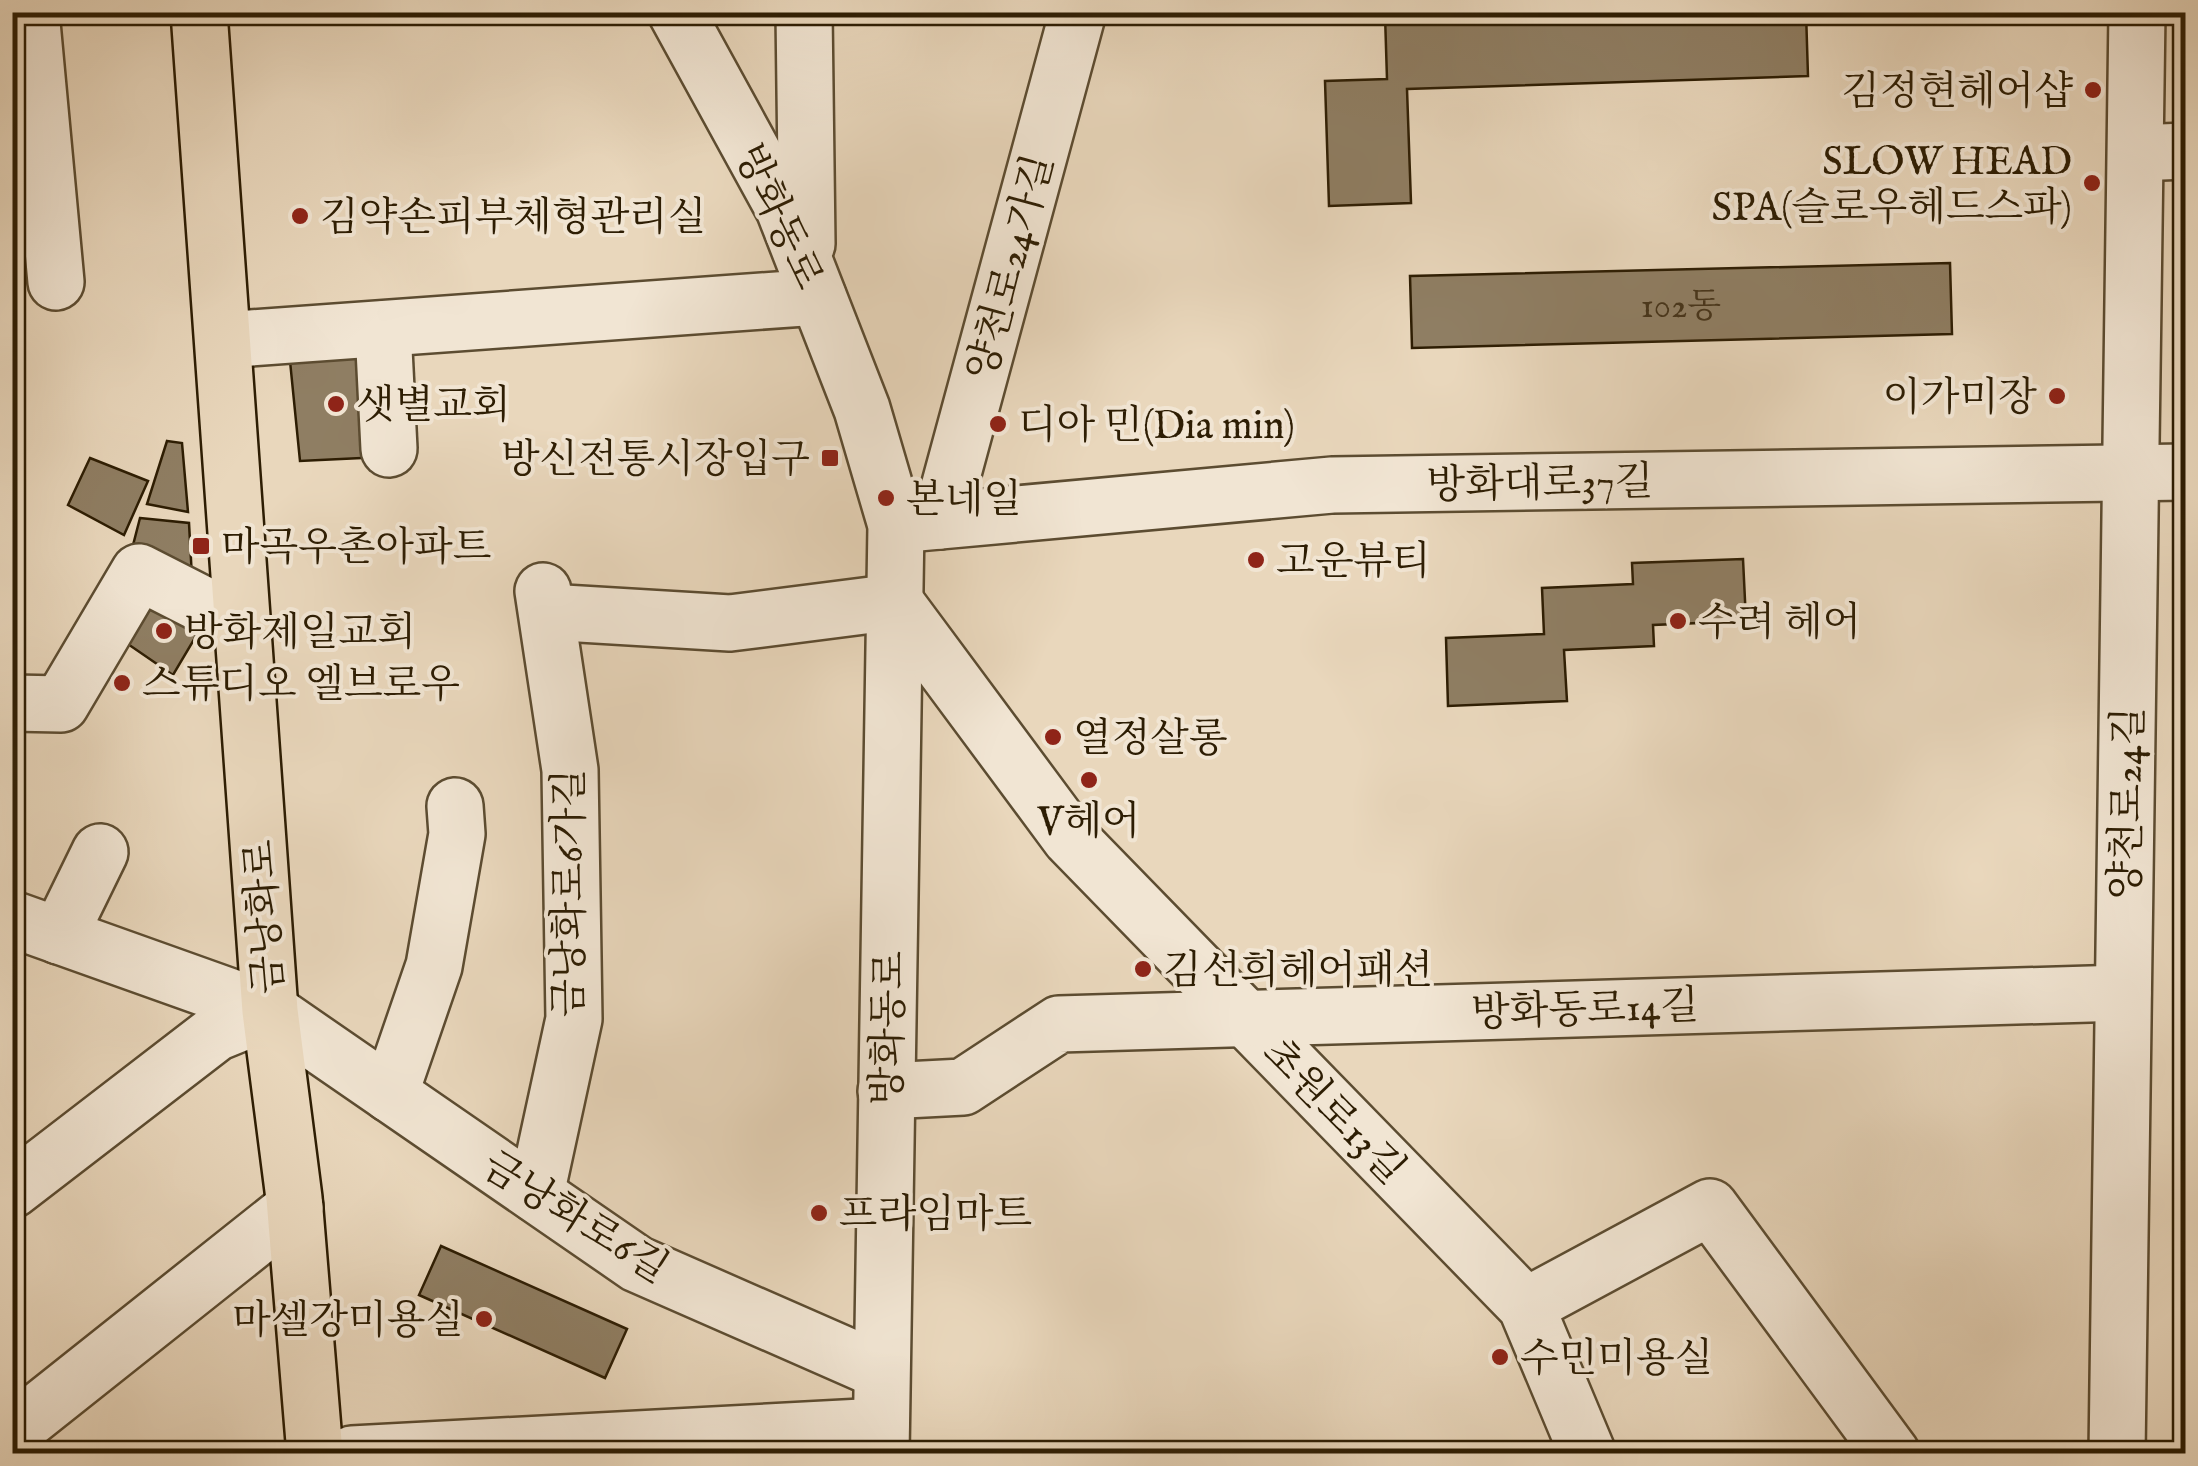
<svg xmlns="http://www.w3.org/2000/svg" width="2198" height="1466" font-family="'IM FELL English','Noto Serif KR',serif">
	<rect width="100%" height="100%" fill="#e9d7bc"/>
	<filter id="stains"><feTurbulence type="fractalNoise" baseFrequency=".002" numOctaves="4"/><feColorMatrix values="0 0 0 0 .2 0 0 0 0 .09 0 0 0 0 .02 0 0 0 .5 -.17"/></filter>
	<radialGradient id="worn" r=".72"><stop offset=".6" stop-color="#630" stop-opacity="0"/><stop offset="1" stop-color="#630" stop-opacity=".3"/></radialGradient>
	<!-- building -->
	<g fill="#8f7e63" stroke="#2d1d03" stroke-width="2.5">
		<path d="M1468,12h338l2,64 -401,13 4,114 -82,3 -4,-125 62,-2 -2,-64z"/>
		<path d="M2183,175h3v69l-10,1 -2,-59z"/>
		<path d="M1950,263l2,71 -540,14 -2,-72z"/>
		<path d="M373,343l9,114 -82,4 -11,-110z"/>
		<path d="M167,441l15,2 6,69 -41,-8z"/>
		<path d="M90,458l58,23 -24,54 -56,-30z"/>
		<path d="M140,518l49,5 3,55 -61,-25z"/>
		<path d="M1743,559l3,62 -93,4 1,21 -90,4 3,51 -119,5 -2,-68 98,-4 -2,-46 91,-4 -1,-21z"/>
		<path d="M155,591l50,30 -32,54 -51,-35z"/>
		<path d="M441,1246l186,83 -22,49 -186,-83z"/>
	</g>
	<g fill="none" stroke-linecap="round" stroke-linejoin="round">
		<defs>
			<g id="minor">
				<path d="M31,12l25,270"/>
				<path d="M676,12l108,197 78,200 34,116 -15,929"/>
				<path d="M804,12l3,232"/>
				<path d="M2136,153l50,-2"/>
				<path d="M383,329l6,120"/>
				<path d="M223,340l595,-43"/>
				<path d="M940,521l138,-509"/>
				<path d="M896,525l436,-40 854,-13"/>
				<path d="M547,612l183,11 165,-21 175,236 456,468 62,148"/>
				<path d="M12,703l49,1 78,-132 104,53"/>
				<path d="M12,919l258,92 367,253 244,107"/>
				<path d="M59,936l41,-84"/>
				<path d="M886,1091l77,-4 96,-63 1064,-31"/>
				<path d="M390,1094l44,-128 23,-132 -2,-28"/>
				<path d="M12,1190l204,-157 54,-22"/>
				<path d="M536,1194l38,-175 -4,-249 -27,-179"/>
				<path d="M1526,1306l184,-99 182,247"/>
				<path d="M12,1432l283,-225"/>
				<path d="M352,1454l529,-28"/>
				<path d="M2117,1454l20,-1442"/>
			</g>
			<path id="major" d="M199,12l71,999 24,187 21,256"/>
		</defs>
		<!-- minor casing -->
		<use href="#minor" stroke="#5c4c31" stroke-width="60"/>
		<!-- major casing -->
		<use href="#major" stroke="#2d1d03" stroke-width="60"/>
		<!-- minor -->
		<use href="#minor" stroke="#f1e5d3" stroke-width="55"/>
		<!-- major -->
		<use href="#major" stroke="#e9d7bc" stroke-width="55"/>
	</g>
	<!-- markers -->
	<g fill="#8f2418" stroke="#f1e5d3" stroke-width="4">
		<circle cx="2093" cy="90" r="10"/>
		<circle cx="2092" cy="183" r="10"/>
		<circle cx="300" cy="216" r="10"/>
		<circle cx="2057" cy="396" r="10"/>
		<circle cx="336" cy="404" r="10"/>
		<circle cx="998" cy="424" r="10"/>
		<rect x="820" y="448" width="20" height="20" rx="5"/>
		<circle cx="886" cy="498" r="10"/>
		<rect x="191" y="536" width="20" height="20" rx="5"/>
		<circle cx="1256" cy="560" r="10"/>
		<circle cx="1678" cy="621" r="10"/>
		<circle cx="164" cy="631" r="10"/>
		<circle cx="122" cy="683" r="10"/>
		<circle cx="1053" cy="737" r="10"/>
		<circle cx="1089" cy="780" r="10"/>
		<circle cx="1143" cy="969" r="10"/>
		<circle cx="819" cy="1213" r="10"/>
		<circle cx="484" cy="1319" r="10"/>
		<circle cx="1500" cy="1357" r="10"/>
	</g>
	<g text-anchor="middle" stroke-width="8" stroke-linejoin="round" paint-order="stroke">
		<!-- number labels -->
		<g font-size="35" fill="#46351b">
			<text x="1681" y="317">102동</text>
		</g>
		<!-- poi labels -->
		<g font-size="40" fill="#2d1d03" stroke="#f1e5d3" text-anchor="start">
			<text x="2073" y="104" text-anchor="end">김정현헤어샵</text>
			<text x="2072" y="174" text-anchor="end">SLOW HEAD<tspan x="2072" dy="46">SPA(슬로우헤드스파)</tspan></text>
			<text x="320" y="230">김약손피부체형관리실</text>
			<text x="2037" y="410" text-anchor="end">이가미장</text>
			<text x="356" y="418">샛별교회</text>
			<text x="1018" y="438">디아 민(Dia min)</text>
			<text x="810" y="472" text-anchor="end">방신전통시장입구</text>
			<text x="906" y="512">본네일</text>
			<text x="221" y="560">마곡우촌아파트</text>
			<text x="1276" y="574">고운뷰티</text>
			<text x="1698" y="635">수려 헤어</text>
			<text x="184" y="645">방화제일교회</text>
			<text x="142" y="697">스튜디오 엘브로우</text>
			<text x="1073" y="751">열정살롱</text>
			<text x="1089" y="834" text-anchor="middle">V헤어</text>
			<text x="1163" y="983">김선희헤어패션</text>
			<text x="839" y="1227">프라임마트</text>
			<text x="464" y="1333" text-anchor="end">마셀강미용실</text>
			<text x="1520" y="1371">수민미용실</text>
		</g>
		<!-- street labels -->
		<g font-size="40" fill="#2d1d03" stroke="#f1e5d3">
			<text transform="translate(780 216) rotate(65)" y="14">방화동로</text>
			<text transform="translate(1009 267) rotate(-75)" y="14">양천로24가길</text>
			<text transform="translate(1540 482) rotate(-1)" y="14">방화대로37길</text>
			<text transform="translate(2126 803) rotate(-89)" y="14">양천로24길</text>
			<text transform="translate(568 893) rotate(-90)" y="14">금낭화로6가길</text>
			<text transform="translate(263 917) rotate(-94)" y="14">금낭화로</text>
			<text transform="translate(1585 1008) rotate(-2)" y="14">방화동로14길</text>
			<text transform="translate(887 1028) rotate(-89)" y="14">방화동로</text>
			<text transform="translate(1335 1110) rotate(46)" y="14">초원로13길</text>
			<text transform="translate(576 1216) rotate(32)" y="14">금낭화로6길</text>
		</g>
	</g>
	<!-- margin -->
	<rect width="2198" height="1466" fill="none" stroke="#e9d7bc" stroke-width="50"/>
	<rect x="15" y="15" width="2168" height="1436" fill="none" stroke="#2d1d03" stroke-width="5"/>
	<rect x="25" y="25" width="2148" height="1416" fill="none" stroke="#2d1d03" stroke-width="2.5"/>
	<rect width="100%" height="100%" filter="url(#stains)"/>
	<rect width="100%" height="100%" fill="url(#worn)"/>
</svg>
